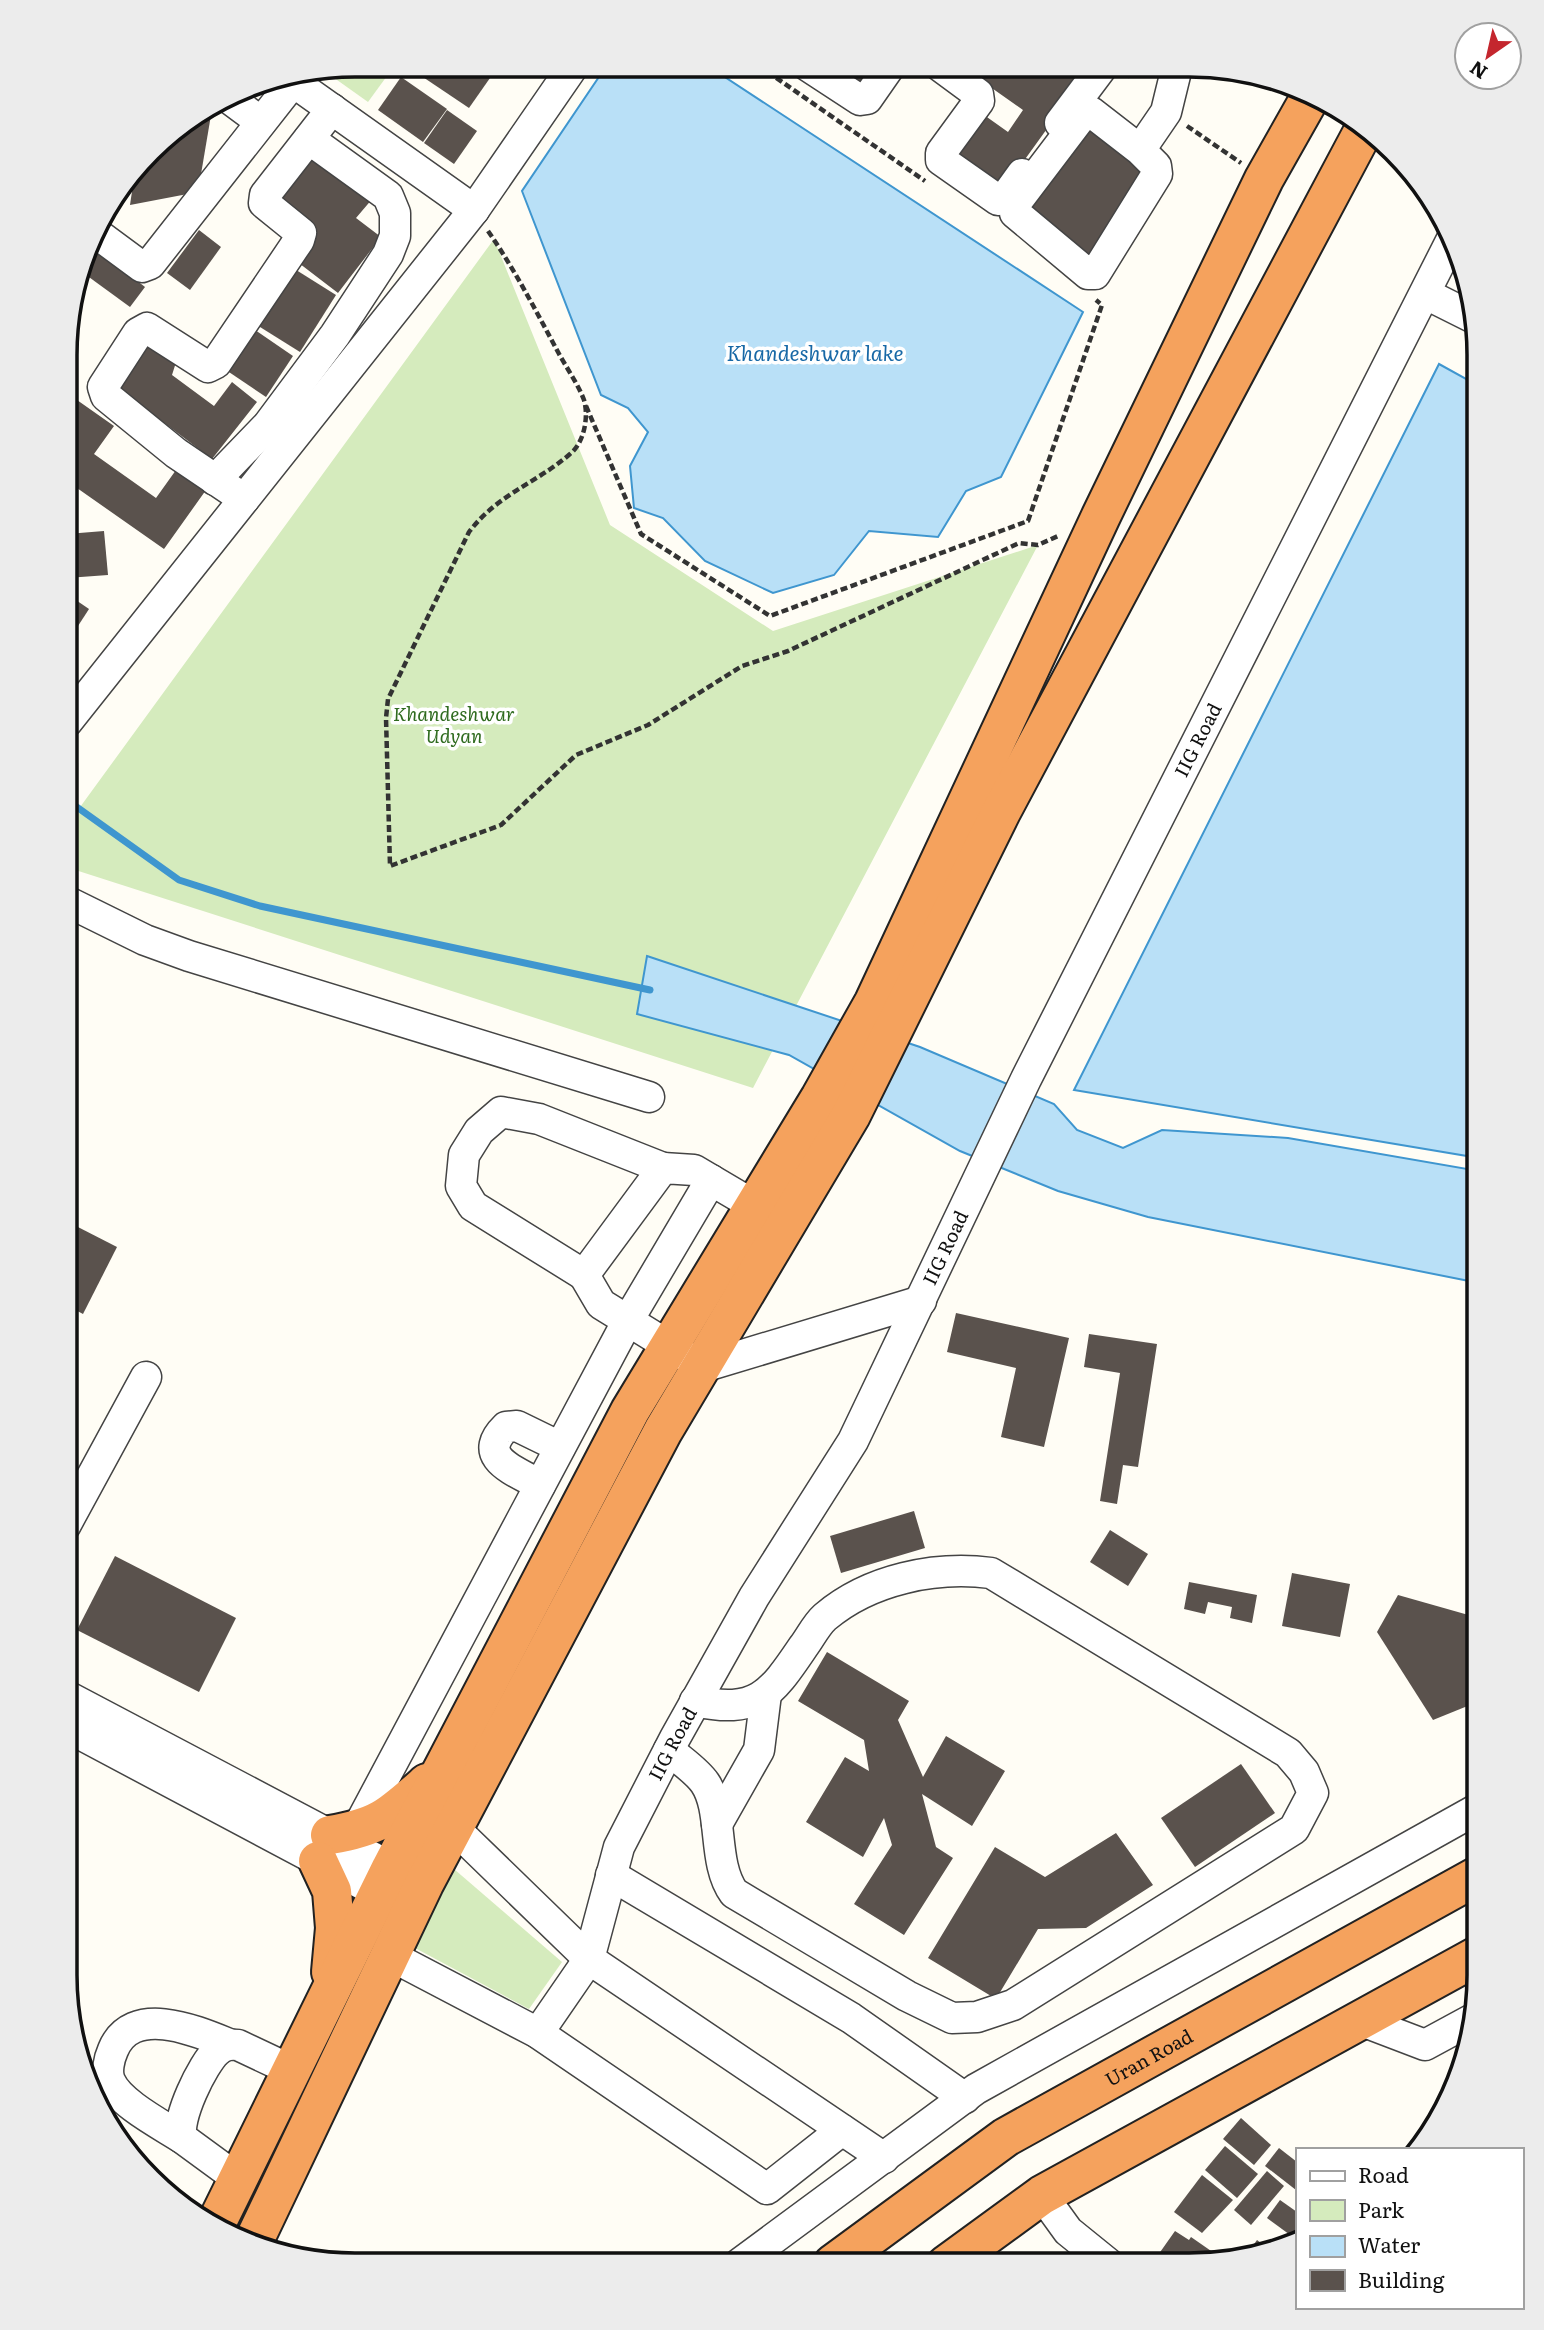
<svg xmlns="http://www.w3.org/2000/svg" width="1544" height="2330" font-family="Literata,serif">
<rect width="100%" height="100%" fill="#fffdf5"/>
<g fill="#d5ebbd">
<path d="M 355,65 L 395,65 L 368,102 L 323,70 Z"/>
<path d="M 494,239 L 610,525 L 773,631 L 1038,545 L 753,1088 L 66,867 L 67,825 Z"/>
<path d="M 454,1869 L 562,1962 L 529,2009 L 415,1948 Z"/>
</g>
<g fill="#b9e0f7" stroke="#3f96cf" stroke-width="2">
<path d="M 607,65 L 708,66 L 1083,312 L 1001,477 L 966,491 L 938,537 L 869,531 L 834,575 L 773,593 L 705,561 L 663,518 L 634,508 L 630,466 L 648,432 L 628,408 L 601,395 L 522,191 Z"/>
<path d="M 1439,364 L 1479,386 L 1479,1158 L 1074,1090 Z"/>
<path d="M 647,956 L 920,1047 L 1054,1104 L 1077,1130 L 1123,1148 L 1162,1130 L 1288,1138 L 1479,1171 L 1479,1283 L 1148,1217 L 1058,1191 L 960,1151 L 789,1055 L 637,1014 Z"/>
</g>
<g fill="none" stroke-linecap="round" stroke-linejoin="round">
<path stroke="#3f96cf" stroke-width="7" d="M 67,800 L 179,880 L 260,906 L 650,990"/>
</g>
<g fill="#5a524d">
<path d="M 405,65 L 470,65 L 490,78 L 469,108 Z"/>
<path d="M 821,66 L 884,66 L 863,96 Z"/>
<path d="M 962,67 L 1057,67 L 1080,83 L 1000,194 L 945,155 L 977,110 L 1008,132 L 1023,110 Z"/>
<path d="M 401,77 L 447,109 L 423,142 L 378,110 Z"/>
<path d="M 212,109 L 198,192 L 130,205 L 135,171 L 164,137 Z"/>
<path d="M 447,110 L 477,131 L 454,164 L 424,143 Z"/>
<path d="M 1085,120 L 1153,170 L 1089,258 L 1020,208 Z"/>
<path d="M 310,148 L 373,198 L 356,218 L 381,237 L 338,293 L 291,257 L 271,197 Z"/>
<path d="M 199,230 L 221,247 L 190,290 L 167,273 Z"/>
<path d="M 92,245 L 145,287 L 130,307 L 82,272 Z"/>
<path d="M 285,263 L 336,295 L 300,352 L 249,320 Z"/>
<path d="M 248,325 L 293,356 L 266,397 L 220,366 Z"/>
<path d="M 145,335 L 178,356 L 172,375 L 214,406 L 232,382 L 257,402 L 212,459 L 118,388 Z"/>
<path d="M 77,400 L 114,426 L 94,454 L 156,498 L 176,470 L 206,490 L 164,549 L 67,481 L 67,414 Z"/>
<path d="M 104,531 L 108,575 L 67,578 L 67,534 Z"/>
<path d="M 67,594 L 89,609 L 67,643 Z"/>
<path d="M 74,1225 L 117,1247 L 83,1314 L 66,1305 L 66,1241 Z"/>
<path d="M 956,1313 L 1069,1338 L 1044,1447 L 1001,1437 L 1016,1368 L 947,1352 Z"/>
<path d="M 1089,1334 L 1157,1344 L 1138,1467 L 1123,1465 L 1117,1504 L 1100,1501 L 1120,1373 L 1084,1367 Z"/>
<path d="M 914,1511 L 925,1548 L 841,1573 L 830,1536 Z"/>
<path d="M 1110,1530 L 1148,1554 L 1128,1586 L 1090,1562 Z"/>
<path d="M 115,1556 L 236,1618 L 199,1692 L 77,1630 Z"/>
<path d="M 1292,1573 L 1350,1584 L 1340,1637 L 1282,1626 Z"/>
<path d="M 1189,1582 L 1257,1595 L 1252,1623 L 1230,1618 L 1232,1607 L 1208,1602 L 1205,1614 L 1184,1609 Z"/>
<path d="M 1398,1595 L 1479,1618 L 1479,1663 L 1470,1705 L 1433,1720 L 1377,1632 Z"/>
<path d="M 827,1652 L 909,1701 L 898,1720 L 923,1777 L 946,1736 L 1005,1771 L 972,1826 L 922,1794 L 936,1847 L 953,1858 L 904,1935 L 854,1904 L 892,1845 L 884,1818 L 863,1857 L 806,1822 L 845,1757 L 869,1771 L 864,1740 L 798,1701 Z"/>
<path d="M 1241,1764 L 1275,1813 L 1195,1867 L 1161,1818 Z"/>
<path d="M 1116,1833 L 1153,1885 L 1086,1928 L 1038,1929 L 996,1999 L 928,1958 L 995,1847 L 1045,1877 Z"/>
<path d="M 1241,2118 L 1271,2145 L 1254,2165 L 1223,2139 Z"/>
<path d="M 1225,2146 L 1258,2174 L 1237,2198 L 1205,2170 Z"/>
<path d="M 1279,2148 L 1297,2162 L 1296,2190 L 1265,2166 Z"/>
<path d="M 1267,2171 L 1284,2186 L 1251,2225 L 1234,2210 Z"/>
<path d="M 1202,2175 L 1233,2200 L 1202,2233 L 1174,2212 Z"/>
<path d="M 1280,2200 L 1297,2212 L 1297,2240 L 1267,2218 Z"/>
<path d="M 1175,2231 L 1189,2240 L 1191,2237 L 1214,2253 L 1208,2261 L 1189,2265 L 1151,2265 Z"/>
<path d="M 1257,2240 L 1269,2249 L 1247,2254 Z"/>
</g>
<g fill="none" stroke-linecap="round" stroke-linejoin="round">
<g stroke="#444" stroke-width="33">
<g id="minor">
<path d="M 808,66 L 860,100 L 867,99 L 890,66"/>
<path d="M 940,66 L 978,94 L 979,101 L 941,153 L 941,160 L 998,200 L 1004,199 L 1022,174"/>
<path d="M 285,76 L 474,210"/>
<path d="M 230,99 L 261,122"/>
<path d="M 1060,123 L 1102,67"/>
<path d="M 1140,150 L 1156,166 L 1157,174 L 1095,274 L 1088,274 L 1015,213 L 1015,204 L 1084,113 L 1091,112 L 1140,150 L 1166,112 L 1177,67"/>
<path d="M 96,233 L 142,267 L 150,264 L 293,82"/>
<path d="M 1426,294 L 1472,317"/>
<path d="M 215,480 L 268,425 L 335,335 L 388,254 L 395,236 L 395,213 L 388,196 L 309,139"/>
<path d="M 244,499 L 176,453 L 106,396 L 103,387 L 138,333 L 147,328 L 208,367 L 216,363 L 299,240 L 301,233 L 264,203 L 265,195 L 332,109"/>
<path d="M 67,722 L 474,210 L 574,65"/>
<path d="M 66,901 L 145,940 L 189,956 L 649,1097"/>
<path d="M 755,1206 L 694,1170 L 663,1168 L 584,1275 L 601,1304 L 703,1367 L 921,1301"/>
<path d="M 584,1275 L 473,1206 L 461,1186 L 464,1155 L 479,1131 L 501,1112 L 539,1119 L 663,1168"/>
<path d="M 540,1485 C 516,1471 474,1458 506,1427 L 517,1426 L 560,1447"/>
<path d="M 65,1526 L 146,1377"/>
<path d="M 65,1695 L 408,1876"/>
<path d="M 65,1726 L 396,1902"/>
<path d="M 669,1750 C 680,1760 697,1771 705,1783 C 724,1811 712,1863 734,1893 L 907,1996 L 952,2018 L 977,2017 L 1013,2005 L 1294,1829 L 1313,1793 L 1304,1772 L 1288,1753 L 991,1573 C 935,1566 870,1579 825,1617 C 816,1625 810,1638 803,1647 C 770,1696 756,1714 695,1701"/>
<path d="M 717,1824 L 759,1750 L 766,1694"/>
<path d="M 455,1829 L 589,1959 L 884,2158"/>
<path d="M 356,1831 L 627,1322 L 711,1180"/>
<path d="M 611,1875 L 851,2018 L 965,2098"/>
<path d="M 391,1956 L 538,2033 L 767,2189 L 842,2130"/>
<path d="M 1362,2021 L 1425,2045 L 1473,2019"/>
<path id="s1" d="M 538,2033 L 589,1959 L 619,1847 L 675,1738 L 754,1597 L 853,1441 L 1026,1079 L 1453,237"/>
<path d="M 182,2138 C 162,2125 119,2103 110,2081 C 106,2072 109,2059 113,2050 C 132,2003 197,2031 229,2044"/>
<path d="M 238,2179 L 182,2138 C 175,2121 203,2063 217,2051 C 224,2045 230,2044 238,2045 L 291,2070"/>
<path d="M 1042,2195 L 1068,2231 L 1110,2265"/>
<path d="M 739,2264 L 976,2089 L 1479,1808"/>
</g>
</g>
<g stroke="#222" stroke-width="42">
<g id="highway">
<path d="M 330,1835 C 379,1827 390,1816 427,1783"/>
<path d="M 318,1861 L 332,1891 L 335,1928 L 331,1972"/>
<path d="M 215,2226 L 391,1868 L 630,1411 L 820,1098 L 874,1002 L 1101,516 L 1264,179 L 1312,94"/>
<path d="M 252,2245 L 424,1884 L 663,1431 L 851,1115 L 1001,812 L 1366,126"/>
<path id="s2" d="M 833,2264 L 1006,2137 L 1479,1875"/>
<path d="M 946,2265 L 1042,2195 L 1479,1955"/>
</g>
</g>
<g stroke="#333" stroke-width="4.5" stroke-dasharray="7 3.5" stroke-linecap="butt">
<path d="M 759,66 L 925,181"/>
<path d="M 1127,77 L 1134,67"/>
<path d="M 1187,126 L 1241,163"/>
<path d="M 488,231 C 515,270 536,311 558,352 C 566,367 578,384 584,400 C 589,417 584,443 570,454 C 535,484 498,494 469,532 L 388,699 L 386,718 L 390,866 L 501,825 L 576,755 L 648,725 L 742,666 L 788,651 L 1019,543 L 1038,545 L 1058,536"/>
<path d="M 586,406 L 641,534 L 770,616 L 1028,521 L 1102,305 L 1096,300"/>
</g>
<use href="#minor" stroke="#fff" stroke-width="30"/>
<use href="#highway" stroke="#f5a25d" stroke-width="38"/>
</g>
<g text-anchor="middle" stroke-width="7" stroke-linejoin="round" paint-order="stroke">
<g font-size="19" font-style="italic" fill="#2f6b1f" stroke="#fff">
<text x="454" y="721">Khandeshwar<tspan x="454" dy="22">Udyan</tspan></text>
</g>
<g font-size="19" fill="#111" stroke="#fff">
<text dy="7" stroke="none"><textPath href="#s1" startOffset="1456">IIG Road</textPath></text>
<text dy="7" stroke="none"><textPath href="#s1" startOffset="889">IIG Road</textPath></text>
<text dy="7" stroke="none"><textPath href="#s1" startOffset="322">IIG Road</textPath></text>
<text dy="7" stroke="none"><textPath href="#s2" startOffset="378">Uran Road</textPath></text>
</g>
<g font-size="21" font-style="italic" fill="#1768a6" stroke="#fff">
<text x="815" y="361">Khandeshwar lake</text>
</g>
</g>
<path d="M0 0H1544V2330H0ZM355 77H1189A278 278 0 0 1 1467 355V1975A278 278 0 0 1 1189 2253H355A278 278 0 0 1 77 1975V355A278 278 0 0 1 355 77Z" fill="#ececec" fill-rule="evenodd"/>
<path fill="none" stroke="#111" stroke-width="3.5" d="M355 77H1189A278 278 0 0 1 1467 355V1975A278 278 0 0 1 1189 2253H355A278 278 0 0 1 77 1975V355A278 278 0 0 1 355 77Z"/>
<rect x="1296" y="2148" width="228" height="161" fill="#ffffff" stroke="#a0a0a0" stroke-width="2"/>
<rect x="1310" y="2171" width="35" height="10" fill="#ffffff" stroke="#a0a0a0" stroke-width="2"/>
<text x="1358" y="2183" font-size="21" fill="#111111">Road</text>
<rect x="1310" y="2200" width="35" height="21" fill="#d5ebbd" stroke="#a0a0a0" stroke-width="2"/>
<text x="1358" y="2218" font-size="21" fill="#111111">Park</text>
<rect x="1310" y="2236" width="35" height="21" fill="#b9e0f7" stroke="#a0a0a0" stroke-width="2"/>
<text x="1358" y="2253" font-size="21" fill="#111111">Water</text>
<rect x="1310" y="2270" width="35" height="21" fill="#5a524d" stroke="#a0a0a0" stroke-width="2"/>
<text x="1358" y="2288" font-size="21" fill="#111111">Building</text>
<g transform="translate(1488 56) rotate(214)"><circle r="33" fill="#ffffff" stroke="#a0a0a0" stroke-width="2"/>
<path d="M0-5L12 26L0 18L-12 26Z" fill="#c4262e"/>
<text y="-10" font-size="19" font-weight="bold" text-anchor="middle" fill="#111111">N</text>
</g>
</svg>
